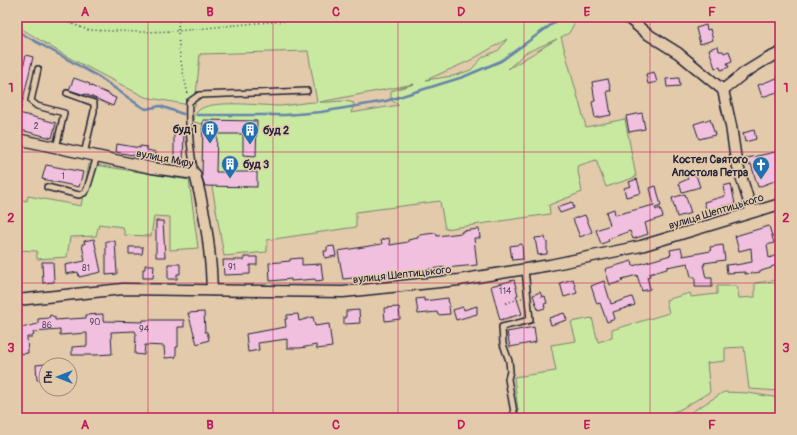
<svg xmlns="http://www.w3.org/2000/svg" width="797" height="435" font-family="Pangolin,sans-serif">
<rect width="100%" height="100%" fill="#e2caaa"/>
<filter id="ink" filterUnits="userSpaceOnUse"><feTurbulence type="fractalNoise" baseFrequency=".025" numOctaves="2"/><feDisplacementMap in="SourceGraphic" scale="8" xChannelSelector="R" yChannelSelector="G"/><feConvolveMatrix kernelMatrix="1 2 1 2 8 2 1 2 1" color-interpolation-filters="sRGB"/></filter>
<g filter="url(#ink)">
<g fill="#c9e9a1" stroke="#76866e" fill-rule="evenodd">
<path d="M 17,17 L 579,17 L 576,20 L 569,33 L 561,37 L 586,127 L 625,119 L 636,177 L 606,187 L 596,160 L 577,166 L 582,192 L 549,205 L 550,214 L 445,229 L 440,201 L 356,212 L 356,227 L 267,240 L 267,252 L 224,256 L 202,128 L 215,127 L 194,122 L 193,117 C 195,115 197,112 199,110 C 212,99 263,106 281,106 C 293,105 305,102 317,102 L 308,51 L 200,54 L 195,106 L 145,97 L 66,56 L 17,26 ZM 507,39 L 499,50 L 483,57 L 471,70 L 453,76 L 426,80 L 471,60 ZM 557,39 L 508,69 L 525,53 ZM 414,84 L 391,91 L 391,100 L 399,105 L 351,113 L 354,103 C 343,99 332,103 320,102 Z"/>
<path d="M 89,164 L 189,180 L 198,248 L 170,250 L 170,217 L 154,216 L 151,236 L 125,235 L 123,227 L 99,224 L 96,236 L 70,237 L 67,257 L 37,259 L 37,251 L 17,250 L 17,199 L 27,201 L 28,196 L 81,206 Z"/>
<path d="M 780,280 L 780,391 L 749,389 L 744,347 L 725,348 L 725,361 L 707,363 L 710,392 L 679,410 L 654,418 L 519,418 L 514,377 L 556,371 L 551,345 L 576,341 L 571,322 L 592,318 L 598,342 L 612,338 L 612,330 L 669,313 L 666,300 L 690,293 L 691,297 L 717,294 L 717,286 L 737,286 L 739,298 L 755,297 L 755,283 Z"/>
<path d="M 724,392 L 748,393 L 780,398 L 780,418 L 684,418 L 685,416 Z"/>
</g>
<g fill="none" stroke-linecap="round" stroke-linejoin="round">
<g stroke="#6685a8" stroke-width="2.5">
<path d="M 17,31 L 99,77 L 140,106 L 146,109 L 160,106 L 183,114"/>
<path d="M 197,115 L 285,115 L 321,112 L 386,101 L 463,77 L 501,61 L 562,17"/>
</g>
</g>
<g fill="#f2c0df" stroke="#22223b">
<path d="M 706,25 L 707,30 L 710,29 L 713,40 L 700,44 L 696,28 Z"/>
<path d="M 718,46 L 719,51 L 723,51 L 724,53 L 729,51 L 732,61 L 727,63 L 729,67 L 721,70 L 720,67 L 715,68 L 709,49 Z"/>
<path d="M 26,55 L 33,57 L 20,112 L 17,112 L 17,93 Z"/>
<path d="M 654,72 L 657,82 L 648,84 L 646,74 Z"/>
<path d="M 74,78 L 90,84 L 89,85 L 111,95 L 111,96 L 116,98 L 113,106 L 85,94 L 85,95 L 69,90 Z"/>
<path d="M 679,78 L 680,86 L 667,87 L 666,79 Z"/>
<path d="M 777,78 L 780,91 L 762,97 L 758,85 Z"/>
<path d="M 608,79 L 611,91 L 607,91 L 611,115 L 595,118 L 592,102 L 595,101 L 592,82 Z"/>
<path d="M 19,113 L 56,123 L 52,138 L 17,129 L 17,121 Z"/>
<path d="M 642,113 L 645,129 L 629,132 L 626,116 Z"/>
<path d="M 710,119 L 715,135 L 699,139 L 694,124 Z"/>
<path d="M 203,120 L 257,121 L 256,156 L 243,155 L 243,134 L 217,134 L 216,172 L 257,172 L 257,187 L 205,186 L 202,177 Z"/>
<path d="M 177,130 L 184,130 L 183,162 L 174,162 L 174,132 L 177,132 Z"/>
<path d="M 754,130 L 756,139 L 745,142 L 743,133 Z"/>
<path d="M 117,144 L 140,148 L 140,146 L 147,147 L 147,150 L 156,152 L 155,159 L 116,152 Z"/>
<path d="M 780,151 L 780,179 L 758,187 L 751,164 L 745,166 L 743,159 Z"/>
<path d="M 46,165 L 83,172 L 79,187 L 42,179 Z"/>
<path d="M 693,172 L 695,176 L 696,175 L 700,187 L 682,192 L 679,183 L 688,179 L 686,174 Z"/>
<path d="M 637,179 L 641,193 L 626,197 L 624,188 L 631,186 L 629,182 Z"/>
<path d="M 731,184 L 735,204 L 719,207 L 719,209 L 707,212 L 704,202 L 725,196 L 723,186 Z"/>
<path d="M 656,186 L 661,206 L 655,208 L 656,210 L 660,208 L 663,217 L 645,223 L 648,234 L 633,239 L 630,231 L 608,239 L 609,241 L 601,244 L 596,230 L 610,225 L 606,212 L 614,209 L 615,215 L 654,205 L 650,188 Z"/>
<path d="M 685,194 L 691,213 L 677,217 L 672,198 Z"/>
<path d="M 572,202 L 574,208 L 560,213 L 557,207 Z"/>
<path d="M 585,215 L 592,232 L 580,237 L 573,219 Z"/>
<path d="M 156,221 L 163,221 L 165,257 L 156,257 Z"/>
<path d="M 769,226 L 774,243 L 767,245 L 769,258 L 780,254 L 780,264 L 771,267 L 771,268 L 761,271 L 761,272 L 745,274 L 745,272 L 727,273 L 726,265 L 736,264 L 736,265 L 752,262 L 751,248 L 739,251 L 735,236 Z"/>
<path d="M 479,229 L 480,238 L 474,238 L 477,265 L 445,268 L 445,267 L 402,273 L 343,279 L 338,251 L 382,244 L 381,240 L 389,238 L 390,245 L 408,242 L 408,240 L 418,238 L 418,236 L 420,235 L 427,234 L 436,233 L 437,236 L 462,233 L 462,231 Z"/>
<path d="M 545,237 L 546,242 L 547,242 L 547,254 L 538,255 L 535,238 Z"/>
<path d="M 94,239 L 101,272 L 79,277 L 78,272 L 66,274 L 65,265 L 85,261 L 82,244 L 85,244 L 84,241 Z"/>
<path d="M 106,241 L 115,241 L 117,274 L 106,275 Z"/>
<path d="M 522,244 L 523,259 L 512,260 L 510,246 Z"/>
<path d="M 723,245 L 725,260 L 704,263 L 705,265 L 703,265 L 706,278 L 712,278 L 712,287 L 695,287 L 695,277 L 691,277 L 688,263 L 667,267 L 667,269 L 649,274 L 650,276 L 647,277 L 650,289 L 642,291 L 637,275 L 622,279 L 623,281 L 610,285 L 605,269 L 632,261 L 633,266 L 671,255 L 670,250 L 681,248 L 683,256 L 711,251 L 710,247 Z"/>
<path d="M 334,246 L 336,256 L 325,258 L 324,251 L 327,251 L 327,247 Z"/>
<path d="M 129,247 L 143,247 L 142,254 L 129,254 Z"/>
<path d="M 244,257 L 257,257 L 257,265 L 250,265 L 250,274 L 224,275 L 223,260 L 244,260 Z"/>
<path d="M 302,258 L 302,265 L 321,264 L 323,280 L 316,281 L 315,279 L 291,281 L 291,279 L 270,281 L 269,263 L 290,261 L 290,259 Z"/>
<path d="M 42,262 L 53,262 L 54,282 L 43,283 Z"/>
<path d="M 168,264 L 180,264 L 180,274 L 177,274 L 177,279 L 168,279 Z"/>
<path d="M 145,265 L 154,265 L 153,278 L 143,278 L 143,269 L 145,269 Z"/>
<path d="M 573,279 L 577,293 L 564,297 L 560,283 Z"/>
<path d="M 514,280 L 518,295 L 516,296 L 522,314 L 500,320 L 491,286 Z"/>
<path d="M 604,281 L 611,304 L 632,297 L 635,305 L 613,312 L 615,319 L 607,322 L 600,303 L 597,304 L 591,286 Z"/>
<path d="M 540,292 L 542,297 L 545,296 L 547,303 L 544,304 L 545,308 L 538,310 L 533,295 Z"/>
<path d="M 424,298 L 424,301 L 448,298 L 450,314 L 438,315 L 437,312 L 418,314 L 416,299 Z"/>
<path d="M 477,306 L 477,314 L 456,320 L 453,310 L 463,307 L 464,310 Z"/>
<path d="M 399,307 L 400,319 L 385,321 L 384,308 Z"/>
<path d="M 359,310 L 360,323 L 344,324 L 344,317 L 346,317 L 346,311 Z"/>
<path d="M 204,312 L 205,332 L 207,332 L 209,340 L 197,344 L 188,313 Z"/>
<path d="M 564,313 L 567,320 L 551,325 L 549,318 Z"/>
<path d="M 103,314 L 103,321 L 143,322 L 143,320 L 184,320 L 184,327 L 178,327 L 178,347 L 176,347 L 176,357 L 165,358 L 164,346 L 145,345 L 144,355 L 135,354 L 136,333 L 135,331 L 111,332 L 112,354 L 95,355 L 72,355 L 72,347 L 87,346 L 87,333 L 60,335 L 60,330 L 33,332 L 34,335 L 32,336 L 32,337 L 27,337 L 28,353 L 20,354 L 18,338 L 17,338 L 17,329 L 38,324 L 38,319 L 49,318 L 50,315 L 55,317 L 55,320 L 86,318 L 86,315 Z"/>
<path d="M 298,314 L 299,321 L 313,317 L 315,326 L 329,324 L 332,347 L 317,349 L 316,345 L 300,348 L 287,348 L 287,339 L 258,343 L 259,350 L 248,352 L 246,334 L 286,327 L 285,319 L 287,319 L 287,315 Z"/>
<path d="M 534,327 L 536,342 L 510,347 L 507,332 Z"/>
<path d="M 46,364 L 46,380 L 37,380 L 36,365 Z"/>
</g>
<g fill="none" stroke-linecap="round" stroke-linejoin="round">
<g stroke="#22223b" stroke-width="8">
<g id="service">
<path d="M 38,69 L 31,101 L 37,106 L 64,113 L 56,148"/>
<path d="M 67,93 L 94,103 L 94,111 L 84,154"/>
<path d="M 195,174 C 190,150 188,126 189,102 L 199,95 L 307,91"/>
<path d="M 47,187 L 79,195 L 84,193 L 87,189 L 97,156"/>
<path d="M 515,418 L 508,379 L 510,371 L 509,361 L 503,344 L 502,327 L 530,320 L 525,269"/>
</g>
</g>
<g stroke="#22223b" stroke-width="13">
<g id="minor">
<path d="M 627,17 L 646,33 L 678,53 L 723,90 L 731,126 L 736,160 L 752,212"/>
<path d="M 723,90 L 744,73 L 765,60 L 780,53"/>
<path d="M 17,139 L 152,168 L 195,174 C 205,212 211,251 212,290"/>
<path d="M 17,300 L 123,289 L 343,292 L 459,280 L 550,265 L 641,246 L 780,204"/>
</g>
</g>
<g stroke="#22223b" stroke-width="1.5" stroke-dasharray="1 3" stroke-linecap="butt">
<path d="M 54,17 L 88,30 L 140,32 L 178,31 L 255,23 L 348,17"/>
<path d="M 179,17 C 176,42 182,70 188,94"/>
<path d="M 436,17 L 440,21 L 458,17"/>
<path d="M 506,303 L 522,298"/>
</g>
<use href="#service" stroke="#e2caaa" stroke-width="5"/>
<use href="#minor" stroke="#e2caaa" stroke-width="10"/>
</g>
</g>
<path fill="none" stroke="#c2185b" stroke-width="1" stroke-opacity="0.55" d="M 148,17 L 148,418M 273,17 L 273,418M 398,17 L 398,418M 524,17 L 524,418M 650,17 L 650,418M 17,152 L 780,152M 17,283 L 780,283"/>
<defs>
<g id="building-pin" transform="scale(0.9)"><path d="M0 17L-7.5 6A9.5 9.5 0 1 1 7.5 6Z" fill="#1f6fb2" stroke="#e2caaa"/><path d="M-4-6H4V6H1V3H-1V6H-4ZM-2.5-4.3h1.7v1.8h-1.7ZM.8-4.3h1.7v1.8H.8ZM-2.5-1h1.7V.8h-1.7ZM.8-1h1.7V.8H.8Z" fill="#fff"/></g>
<g id="church-pin" transform="scale(0.9)"><path d="M0 17L-7.5 6A9.5 9.5 0 1 1 7.5 6Z" fill="#1f6fb2" stroke="#e2caaa"/><path d="M-1.2-6h2.4v3.5h3.3v2.4h-3.3V6h-2.4V-.1h-3.3v-2.4h3.3Z" fill="#fff"/></g>
</defs>
<g fill-rule="evenodd">
<use href="#building-pin" x="210" y="129"/>
<use href="#building-pin" x="250" y="130"/>
<use href="#building-pin" x="230" y="164"/>
<use href="#church-pin" x="761" y="165"/>
</g>
<g text-anchor="middle" stroke-width="3" stroke-linejoin="round" paint-order="stroke">
<g font-size="9" fill="#564a64">
<text x="36" y="129">2</text>
<text x="63" y="179">1</text>
<text x="232" y="270">91</text>
<text x="86" y="271">81</text>
<text x="505" y="294">114</text>
<text x="95" y="325">90</text>
<text x="47" y="328">86</text>
<text x="144" y="332">94</text>
</g>
<g font-size="11" font-weight="bold" fill="#22223b" stroke="#e2caaa" text-anchor="end">
<text x="197" y="133">буд 1</text>
<text x="263" y="134" text-anchor="start">буд 2</text>
<text x="748" y="163">Костел Святого<tspan x="748" dy="13">Апостола Петра</tspan></text>
<text x="243" y="168" text-anchor="start">буд 3</text>
</g>
<g font-size="11" fill="#22223b" stroke="#e2caaa">
<text transform="translate(165 158) rotate(11)" y="4">вулиця Миру</text>
<text transform="translate(716 211) rotate(-17)" y="4">вулиця Шептицького</text>
<text transform="translate(402 274) rotate(-6)" y="4">вулиця Шептицького</text>
</g>
</g>
<rect width="797" height="435" fill="none" stroke="#e2caaa" stroke-width="44"/>
<g transform="translate(58 377) rotate(270)"><circle r="19" fill="#e2caaa" stroke="#95877e"/>
<path d="M0-3L7 15L0 10L-7 15Z" fill="#1f6fb2"/>
<text y="-6" font-size="11" font-weight="bold" text-anchor="middle" fill="#22223b">Пн</text>
</g>
<rect x="22" y="22" width="753" height="391" fill="none" stroke="#c2185b" stroke-width="1.5"/>
<g font-size="13" text-anchor="middle" font-weight="bold" fill="#c2185b">
<text x="85" y="16">A</text>
<text x="210" y="16">B</text>
<text x="336" y="16">C</text>
<text x="461" y="16">D</text>
<text x="587" y="16">E</text>
<text x="712" y="16">F</text>
<text x="11" y="92">1</text>
<text x="786" y="92">1</text>
<text x="11" y="222">2</text>
<text x="786" y="222">2</text>
<text x="11" y="352">3</text>
<text x="786" y="352">3</text>
<text x="85" y="429">A</text>
<text x="210" y="429">B</text>
<text x="336" y="429">C</text>
<text x="461" y="429">D</text>
<text x="587" y="429">E</text>
<text x="712" y="429">F</text>
</g>
</svg>
